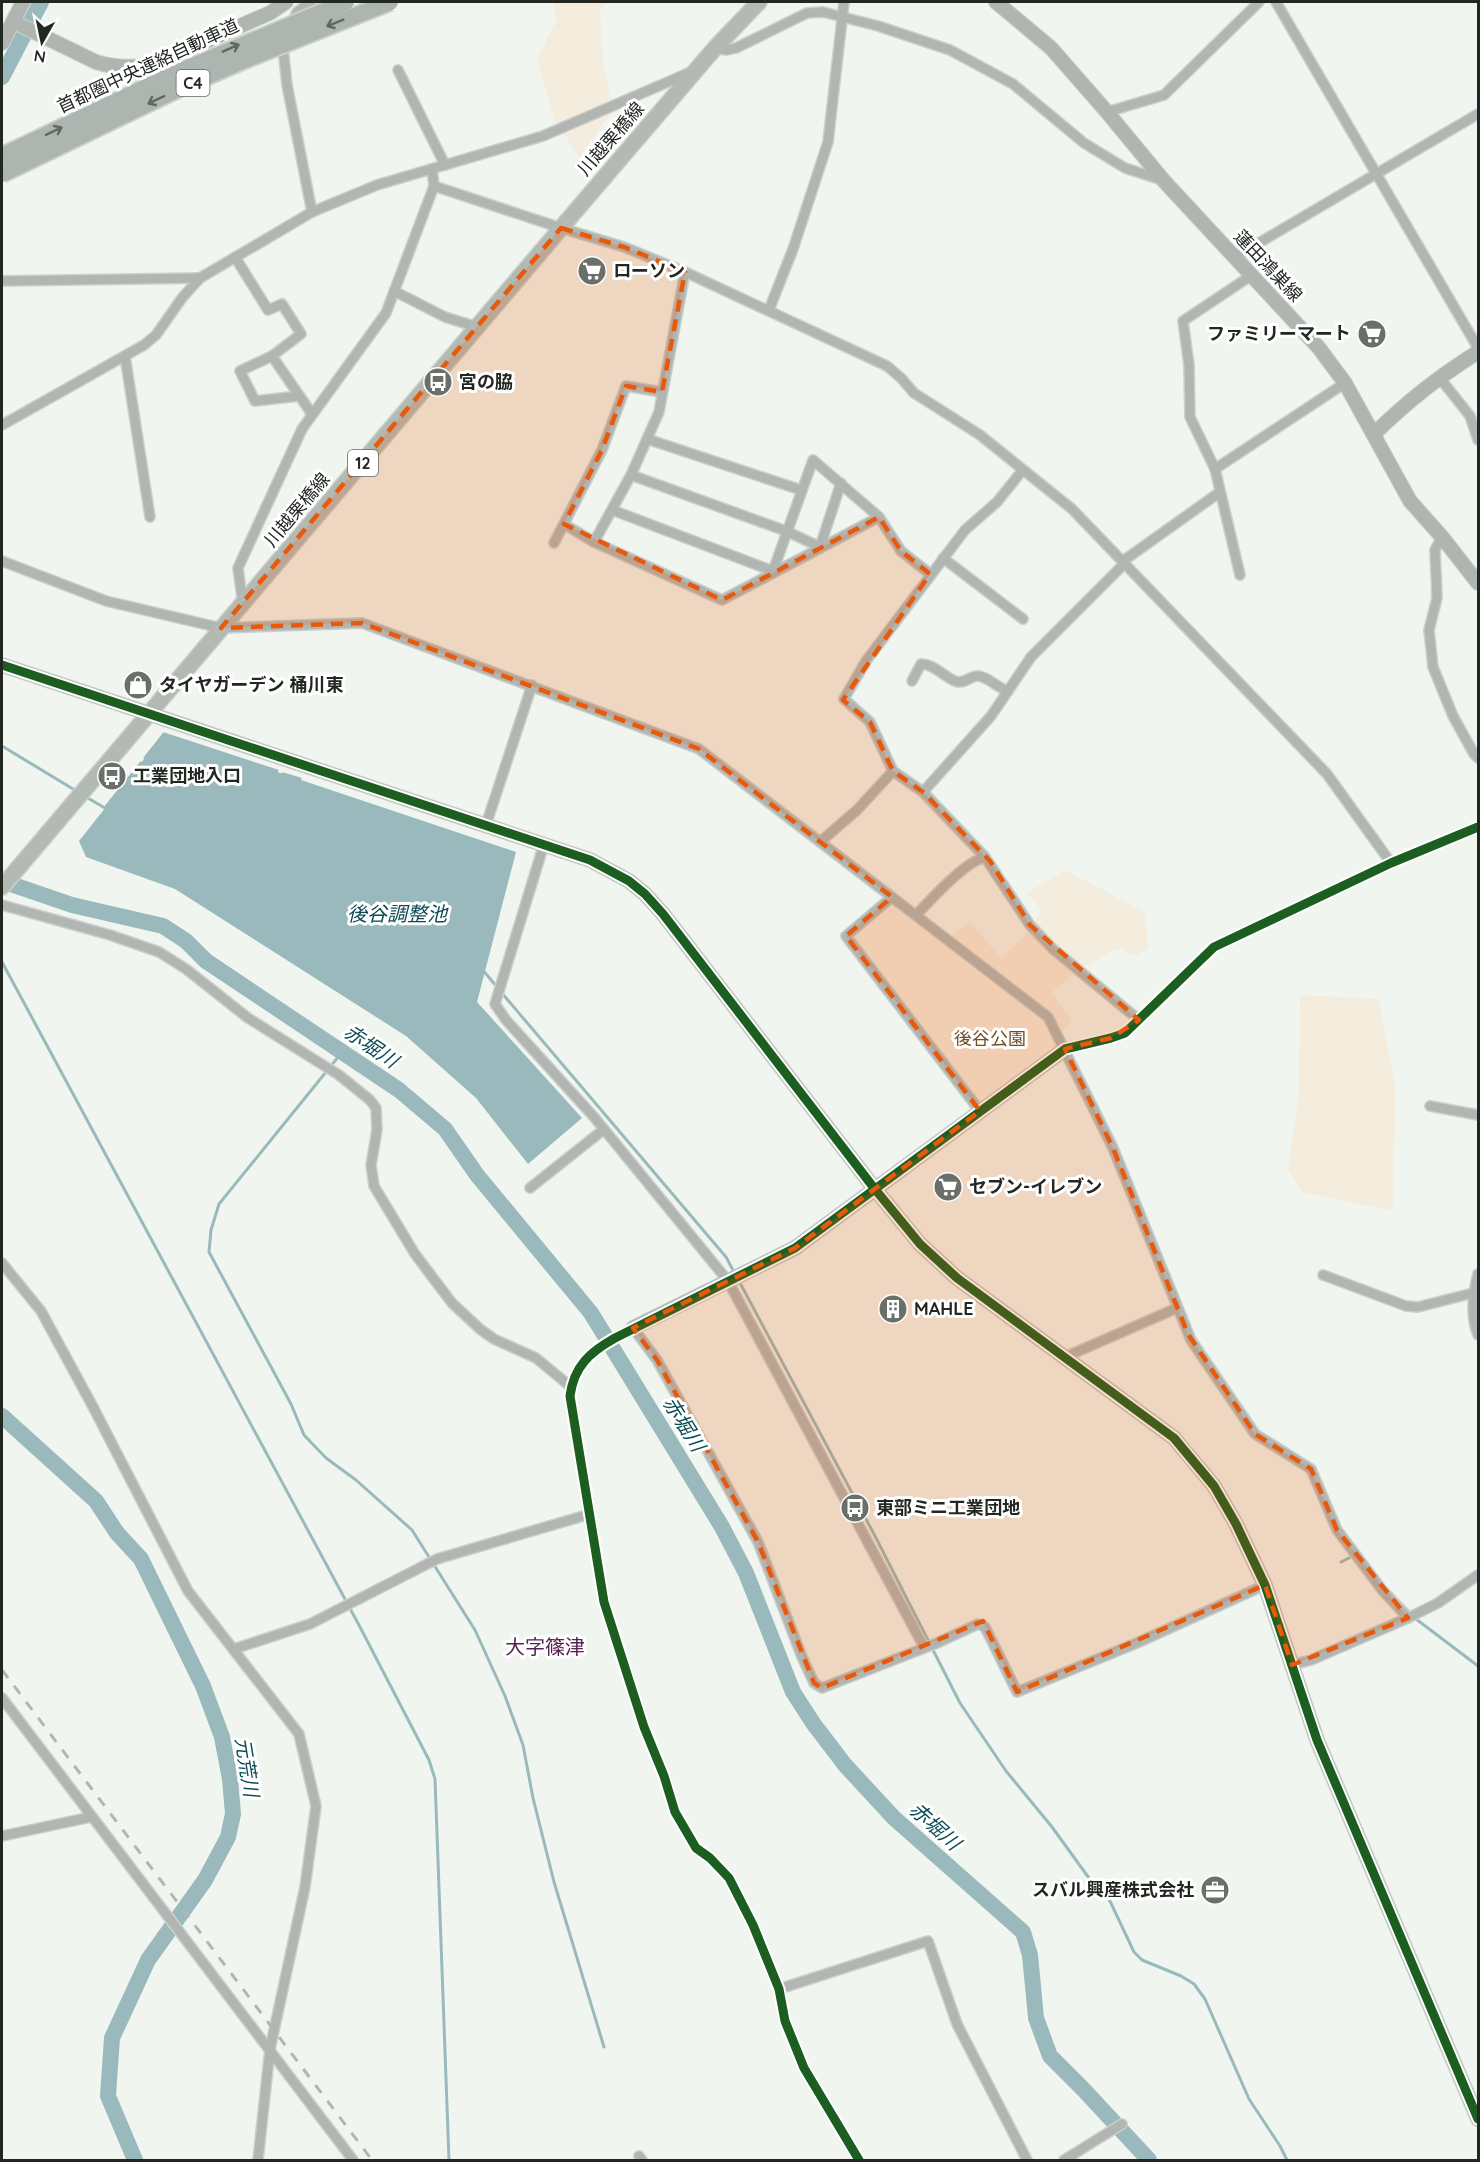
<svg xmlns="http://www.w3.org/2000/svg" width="1480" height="2162" font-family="Quicksand,'Noto Sans JP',sans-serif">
<rect width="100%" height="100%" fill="#f0f6ef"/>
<g fill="#f4ecdc">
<path d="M 553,2 L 609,2 L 600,9 L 603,65 L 614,109 L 579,157 L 555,120 L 537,60 L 556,21 Z"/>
<path d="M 1065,870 L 1145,912 L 1148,949 L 1134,956 L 1118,948 L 1077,971 L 1051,993 L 1072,1020 L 1058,1037 L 1065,1049 L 980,1111 L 846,936 L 892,897 L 946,939 L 970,922 L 1001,958 L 1030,930 L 1042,910 L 1027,893 Z"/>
<path d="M 1300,995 L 1379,999 L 1395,1088 L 1393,1211 L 1302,1192 L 1288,1170 L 1299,1092 Z"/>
</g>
<path fill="#9ab9bc" d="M 164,734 L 516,852 L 477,1002 L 582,1118 L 528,1164 L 476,1098 L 406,1036 L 175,889 L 86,857 L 79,841 Z"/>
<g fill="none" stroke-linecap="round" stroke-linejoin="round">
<g stroke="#9ab9bc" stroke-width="3">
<path d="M 2,746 L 78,792"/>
<path d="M 145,758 L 164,734 L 277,771"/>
<path d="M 283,774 L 300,779"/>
<path d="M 86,797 L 105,808 L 141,763"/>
<path d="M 2,962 L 360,1627 L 429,1760 L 435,1779 L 449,2160"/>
<path d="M 482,969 L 497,987"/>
<path d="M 501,992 L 726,1257 L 734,1272"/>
<path d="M 343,1051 L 219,1204 L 211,1230 L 209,1252 L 291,1404 L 304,1435 L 326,1458 L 356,1480 L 412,1530 L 475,1630 L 505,1696 L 523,1745 L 533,1798 L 554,1882 L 604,2047"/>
<path d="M 739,1281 L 875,1536 L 960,1703 L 1006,1771 L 1052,1827 L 1094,1885 L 1109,1899 L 1134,1952 L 1142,1960 L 1181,1976 L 1194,1984 L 1205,1999 L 1249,2099 L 1280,2146 L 1287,2160"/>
<path d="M 1341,1562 L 1355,1555"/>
<path d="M 1384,1586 L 1416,1619 L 1478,1666"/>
</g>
<g stroke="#9ab9bc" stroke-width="16">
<path d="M 2,77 L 41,2"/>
<path d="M 2,881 L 72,905 L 163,926 L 186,941 L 206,961 L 399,1090 L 445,1129 L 477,1175 L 591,1313 L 722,1527 L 746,1573 L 793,1692 L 813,1723 L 845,1765 L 894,1818 L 1023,1932 L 1030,1955 L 1036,2018 L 1050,2056 L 1083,2089 L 1149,2160"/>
<path d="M 2,1416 L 96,1501 L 117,1533 L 141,1559 L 203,1686 L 222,1737 L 230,1779 L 233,1814 L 228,1837 L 205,1880 L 148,1960 L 112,2038 L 108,2096 L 135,2160"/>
</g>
<g stroke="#ccd0cb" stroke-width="12">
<g id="street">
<path d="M 1276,2 L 1478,348"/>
<path d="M 292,25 L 297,12 L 311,2"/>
<path d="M 285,43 L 283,48 L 287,85 L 312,212"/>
<path d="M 715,48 L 727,50 L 736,48 L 807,13 L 823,12 L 878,26 L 950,50 L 1013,84 L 1084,143 L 1125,168 L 1162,180"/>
<path d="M 398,70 L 445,165"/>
<path d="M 1107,112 L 1164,95 L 1259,2"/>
<path d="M 434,186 L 561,228 L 624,247 L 685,272 L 887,366 L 901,378 L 914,393 L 980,435 L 1072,509 L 1327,774 L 1391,863"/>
<path d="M 235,257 L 268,310 L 282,304 L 301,334 L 272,356 L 240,371 L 255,401 L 299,396"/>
<path d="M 1235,257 L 1478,114"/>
<path d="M 2,281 L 200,278"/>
<path d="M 394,291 L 445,317 L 477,327"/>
<path d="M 769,310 L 793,249 L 828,142 L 844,2"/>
<path d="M 125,356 L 150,517"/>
<path d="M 272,356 L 312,414"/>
<path d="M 1439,377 L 1470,416 L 1478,440"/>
<path d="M 2,425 L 144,345 L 156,335 L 182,298 L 200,278 L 312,212 L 377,185 L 543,136 L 691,72"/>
<path d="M 647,439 L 801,490"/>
<path d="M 1215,469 L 1345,383"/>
<path d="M 631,475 L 786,531 L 820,547 L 841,483"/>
<path d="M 612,510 L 773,571"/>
<path d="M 879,517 L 901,551 L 930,574"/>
<path d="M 564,524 L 594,542 L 722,600 L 879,517 L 813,460 L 773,571"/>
<path d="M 1442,537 L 1435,550 L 1437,598 L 1429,630 L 1433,667 L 1453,716 L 1474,754 L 1478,758"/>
<path d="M 594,542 L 631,475 L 659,412 L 685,272"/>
<path d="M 554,543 L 602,450 L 626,386 L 662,392"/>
<path d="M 943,558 L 1023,619"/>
<path d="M 2,561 L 106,601 L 221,628 L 362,623 L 699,749 L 1048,1017 L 1113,1148 L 1191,1340 L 1255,1434 L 1311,1469 L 1337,1530 L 1383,1591 L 1408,1618"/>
<path d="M 1123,561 L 1220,492"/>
<path d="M 1240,575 L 1215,469 L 1190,417 L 1189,365 L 1183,321 L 1252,275"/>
<path d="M 243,605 L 238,568 L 302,429 L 386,313 L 434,186 L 432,169"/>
<path d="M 912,681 L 921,664 C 934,664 943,676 955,681 C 964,685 969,676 978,676 C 987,676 998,688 1008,691"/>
<path d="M 893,771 L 870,722 L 844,699 L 866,661 L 965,530 L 997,502 L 1022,471"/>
<path d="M 923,792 L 991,716 L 1031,657 L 1125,563"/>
<path d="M 486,825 L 532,685"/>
<path d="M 820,842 L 857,810 L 893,771 L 923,792 L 985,857"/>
<path d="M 544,844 L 495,1004 L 506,1020 L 594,1117 L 728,1281 L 924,1647"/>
<path d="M 892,897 L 846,936 L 980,1111"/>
<path d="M 2,905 L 110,935 L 159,952 L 186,969 L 248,1018 L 339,1075 L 370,1100 L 376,1108 L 377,1130 L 371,1165 L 374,1186 L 415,1254 L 452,1303 L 481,1330 L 494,1339 L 536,1358 L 571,1387"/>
<path d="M 916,915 C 932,899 963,863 985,857 L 1030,925 L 1053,949 L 1139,1020"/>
<path d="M 1065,1049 L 1111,1038 L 1125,1033 L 1214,947 L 1391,863 L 1478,827"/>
<path d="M 1430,1106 L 1478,1115"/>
<path d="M 530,1188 L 603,1130"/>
<path d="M 2,1263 L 41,1311 L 92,1405 L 188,1591 L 299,1734 L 316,1806 L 305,1887 L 270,2049 L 258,2160"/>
<path d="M 1478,1274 C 1473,1293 1470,1316 1478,1335"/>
<path d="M 1323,1275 L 1406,1306 L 1418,1307 L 1473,1293"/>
<path d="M 1065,1357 L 1177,1308"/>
<path d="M 234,1649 L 310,1624 L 437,1559 L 590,1514"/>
<path d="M 1292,1665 L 1311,1660 L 1408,1618 L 1438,1603 L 1478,1575"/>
<path d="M 2,1698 L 353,2160"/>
<path d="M 2,1836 L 91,1817"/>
<path d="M 779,1989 L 928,1941 L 957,2024 L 1027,2160"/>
<path d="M 639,2156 L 642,2160"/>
<path d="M 859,2160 L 804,2068 L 785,2021 L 779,1989 L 753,1925 L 729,1878 L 710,1858 L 696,1848 L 675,1812 L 664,1776 L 644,1727 L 604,1602 L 570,1396 C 575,1357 602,1345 633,1328 L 657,1360 L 758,1542 L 802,1657 L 814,1683 L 822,1688 L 937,1643 L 978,1624 L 985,1627 L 1017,1692 L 1137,1643 L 1265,1585"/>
<path d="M 1064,2160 L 1122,2124"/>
</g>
</g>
<g stroke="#ccd0cb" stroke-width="16">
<g id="secondary">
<path d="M 996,2 L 1051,48 L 1107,112 L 1164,181 L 1319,348 L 1345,383 L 1410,501 L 1442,537 L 1478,583"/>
<path d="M 14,22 L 96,62 C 115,68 132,68 152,65 L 256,19 L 270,13 L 286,2"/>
<path d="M 2,43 L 23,2"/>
<path d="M 1374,434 C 1409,400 1437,378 1478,352"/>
<path d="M 2,665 L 590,860 L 629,881 L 645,894 L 663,914 L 874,1188 L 920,1244 L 957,1278 L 1174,1438 L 1214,1486 L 1236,1524 L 1265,1585 L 1317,1740 L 1478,2119"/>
<path d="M 633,1328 L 795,1248 L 1065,1049"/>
</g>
</g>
<g stroke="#ccd0cb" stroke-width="18">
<path id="primary" d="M 2,887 L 561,228 L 715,48 L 759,2"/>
</g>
<use href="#street" stroke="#b1b6b3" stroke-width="9"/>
<use href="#secondary" stroke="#afb6b2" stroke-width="14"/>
<use href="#primary" stroke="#b3bab4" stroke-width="15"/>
<path stroke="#b1b6b3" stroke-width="3" stroke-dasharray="10 10" stroke-linecap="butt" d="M 2,1670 L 372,2160"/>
<g stroke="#ccd0cb" stroke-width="20" stroke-linecap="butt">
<g id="highway-bridge">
<path d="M 2,156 L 174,74 L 346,2"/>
<path d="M 2,174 L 180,88 L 247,59 L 390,2"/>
</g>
</g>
<use href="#highway-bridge" stroke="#acb5af" stroke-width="16"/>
<g stroke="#fff" stroke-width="13">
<g id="cycleway">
<path d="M 2,665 L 590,860 L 629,881 L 645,894 L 663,914 L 874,1188 L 920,1244 L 957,1278 L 1174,1438 L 1214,1486 L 1236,1524 L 1265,1585 L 1317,1740 L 1478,2119"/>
<path d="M 859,2160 L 804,2068 L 785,2021 L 779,1989 L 753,1925 L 729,1878 L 710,1858 L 696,1848 L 675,1812 L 664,1776 L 644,1727 L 604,1602 L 570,1396 C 574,1366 590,1352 615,1338 L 795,1248 L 1065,1049 L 1111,1038 L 1125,1033 L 1214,947 L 1391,863 L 1478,827"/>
</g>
</g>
<use href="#cycleway" stroke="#1b5e20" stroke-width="9"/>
</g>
<defs><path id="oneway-shaft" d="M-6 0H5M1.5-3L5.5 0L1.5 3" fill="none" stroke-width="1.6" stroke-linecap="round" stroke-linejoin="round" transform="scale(1.5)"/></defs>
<g stroke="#616761">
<use href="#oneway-shaft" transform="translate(335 23) rotate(158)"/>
<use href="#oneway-shaft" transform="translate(231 48) rotate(-24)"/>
<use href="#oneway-shaft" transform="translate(156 100) rotate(155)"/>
<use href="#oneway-shaft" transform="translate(54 131) rotate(-26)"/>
</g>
<path fill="#e8590c" fill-opacity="0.2" stroke="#e8590c" stroke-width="4.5" stroke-dasharray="12 8" stroke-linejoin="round" d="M 561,228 L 624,247 L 685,272 L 662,392 L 626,386 L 602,450 L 564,524 L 722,600 L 879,517 L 901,551 L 930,574 L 843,700 L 870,722 L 893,771 L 923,792 L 990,861 L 1030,925 L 1139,1020 L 1111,1038 L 1065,1049 L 1113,1148 L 1188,1334 L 1255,1434 L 1311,1469 L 1337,1530 L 1408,1618 L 1292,1665 L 1265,1585 L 1017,1692 L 983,1621 L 822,1688 L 814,1683 L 758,1542 L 657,1360 L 633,1328 L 795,1248 L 980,1111 L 846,936 L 892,897 L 699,749 L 362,623 L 221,628 Z"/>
<defs>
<g id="supermarket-disc" transform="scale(1.5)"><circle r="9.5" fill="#6b6f6a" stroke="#fff"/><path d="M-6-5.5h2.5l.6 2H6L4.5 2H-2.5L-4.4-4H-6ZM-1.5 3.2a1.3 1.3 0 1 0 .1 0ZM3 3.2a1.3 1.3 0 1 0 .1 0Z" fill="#fff"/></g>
<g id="bus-disc" transform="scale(1.5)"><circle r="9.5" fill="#6b6f6a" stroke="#fff"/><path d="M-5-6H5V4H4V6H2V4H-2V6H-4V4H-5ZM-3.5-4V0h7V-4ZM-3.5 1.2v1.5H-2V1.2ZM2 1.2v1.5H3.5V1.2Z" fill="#fff"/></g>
<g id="shop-disc" transform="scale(1.5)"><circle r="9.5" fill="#6b6f6a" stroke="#fff"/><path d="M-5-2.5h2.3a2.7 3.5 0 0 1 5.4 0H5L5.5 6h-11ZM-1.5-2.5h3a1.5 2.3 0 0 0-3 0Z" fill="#fff"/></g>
<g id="building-disc" transform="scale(1.5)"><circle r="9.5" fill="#6b6f6a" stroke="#fff"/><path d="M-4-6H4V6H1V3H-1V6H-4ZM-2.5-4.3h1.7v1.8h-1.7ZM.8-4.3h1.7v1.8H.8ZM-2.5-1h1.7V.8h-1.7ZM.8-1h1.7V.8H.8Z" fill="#fff"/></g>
<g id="office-disc" transform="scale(1.5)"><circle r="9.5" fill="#6b6f6a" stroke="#fff"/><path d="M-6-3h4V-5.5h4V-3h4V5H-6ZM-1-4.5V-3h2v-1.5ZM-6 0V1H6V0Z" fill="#fff"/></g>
</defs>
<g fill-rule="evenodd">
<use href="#supermarket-disc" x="592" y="271"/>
<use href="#supermarket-disc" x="1372" y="334"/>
<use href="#bus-disc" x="438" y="382"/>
<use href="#shop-disc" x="138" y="685"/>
<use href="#bus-disc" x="112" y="776"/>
<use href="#supermarket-disc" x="948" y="1187"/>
<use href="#building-disc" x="893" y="1309"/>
<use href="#bus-disc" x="855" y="1508"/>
<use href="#office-disc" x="1215" y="1890"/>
</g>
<g text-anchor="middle" stroke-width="6" stroke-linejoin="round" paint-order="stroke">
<g fill="#fff" stroke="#656864" stroke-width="1.5">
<rect x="176.5" y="70" width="33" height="26" rx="4.5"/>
<rect x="348" y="450" width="30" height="26" rx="4.5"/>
</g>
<g font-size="16" font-weight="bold" fill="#232722">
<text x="193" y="89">C4</text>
<text x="363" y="469">12</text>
</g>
<g font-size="18" fill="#232722" stroke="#fff">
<text transform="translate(148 66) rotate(-25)" y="6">首都圏中央連絡自動車道</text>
<text transform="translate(611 139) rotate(-49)" y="6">川越栗橋線</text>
<text transform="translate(1268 266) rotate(47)" y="6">蓮田鴻巣線</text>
<text transform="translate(297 510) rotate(-50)" y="6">川越栗橋線</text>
</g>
<g font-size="18" font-weight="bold" fill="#232722" stroke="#fff" text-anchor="start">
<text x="613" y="277">ローソン</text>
<text x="1351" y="340" text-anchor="end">ファミリーマート</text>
<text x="459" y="388">宮の脇</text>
<text x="159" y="691">タイヤガーデン 桶川東</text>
<text x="133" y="782">工業団地入口</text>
<text x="969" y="1193">セブン-イレブン</text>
<text x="914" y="1315">MAHLE</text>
<text x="876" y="1514">東部ミニ工業団地</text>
<text x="1194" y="1896" text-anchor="end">スバル興産株式会社</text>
</g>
<g font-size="18" fill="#704f21" stroke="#fff">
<text x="990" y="1045">後谷公園</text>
</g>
<g font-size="20" font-style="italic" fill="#0c4b54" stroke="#fff">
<text x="397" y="921">後谷調整池</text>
<text transform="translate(371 1046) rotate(34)" y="7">赤堀川</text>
<text transform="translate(684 1424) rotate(58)" y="7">赤堀川</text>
<text transform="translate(247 1767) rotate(81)" y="7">元荒川</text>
<text transform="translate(935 1826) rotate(42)" y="7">赤堀川</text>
</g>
<g font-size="20" fill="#552251" stroke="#fff">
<text x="545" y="1654">大字篠津</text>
</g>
</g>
<rect width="1480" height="2162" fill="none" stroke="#232722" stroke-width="6"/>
<g transform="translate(42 42) rotate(189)" stroke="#ffffff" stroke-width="4.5" paint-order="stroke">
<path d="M0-4.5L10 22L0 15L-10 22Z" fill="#232722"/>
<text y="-9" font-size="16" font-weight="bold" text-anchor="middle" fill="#232722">N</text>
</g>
</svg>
